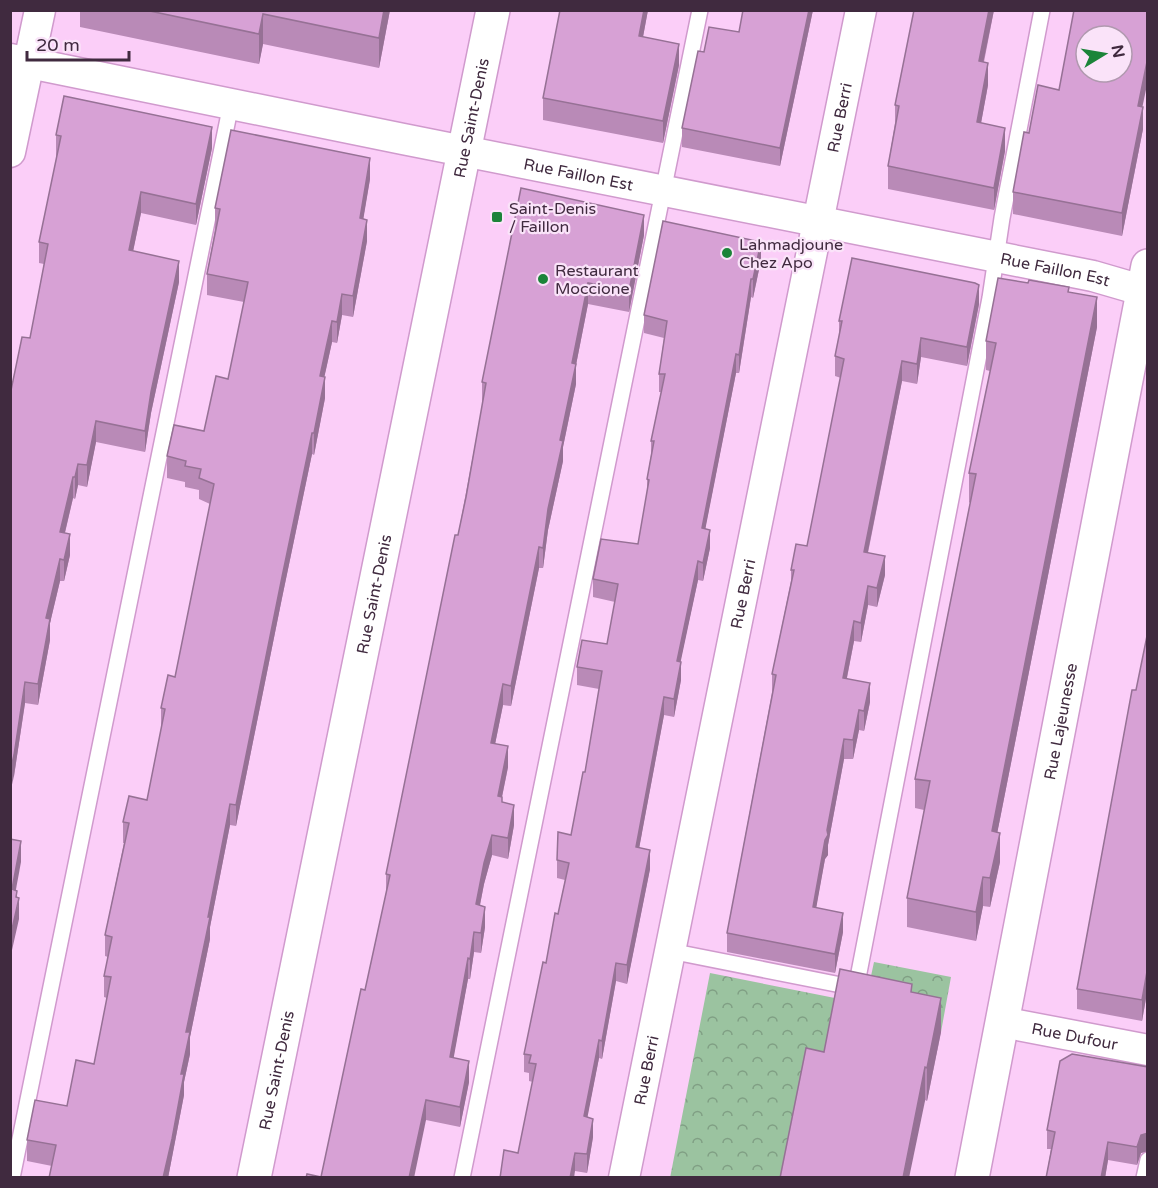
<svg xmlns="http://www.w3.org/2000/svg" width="1158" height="1188" font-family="'Varela Round',sans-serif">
<defs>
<pattern id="park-crowns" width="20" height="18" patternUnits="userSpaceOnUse" patternTransform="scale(1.5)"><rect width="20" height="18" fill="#9bc3a0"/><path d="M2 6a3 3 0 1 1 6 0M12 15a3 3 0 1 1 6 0" fill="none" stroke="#809f84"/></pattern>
</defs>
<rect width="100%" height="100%" fill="#fbcef8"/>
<path fill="url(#park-crowns)" d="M 874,962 L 951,977 L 941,1032 L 787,1177 L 670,1178 L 710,973 L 865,1004 Z"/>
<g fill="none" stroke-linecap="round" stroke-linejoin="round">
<g stroke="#d09acd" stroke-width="18">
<g id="service">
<path d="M 670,951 L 856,988 L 990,298 L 1002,218 L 1042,10"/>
<path d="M 12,1178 L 231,104"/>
<path d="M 462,1178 L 700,10"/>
<path d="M 1144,1178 L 1148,1160"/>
</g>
</g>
<g stroke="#d09acd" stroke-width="33">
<g id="minor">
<path id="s1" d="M 10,59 L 403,139 L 1093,276 L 1148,292"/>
<path d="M 10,152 L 40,10"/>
<path id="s2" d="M 1002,1022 L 1148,1050"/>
<path id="s3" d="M 624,1178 L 861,10"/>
</g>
</g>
<g stroke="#d09acd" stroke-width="36">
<g id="secondary">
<path id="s4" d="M 254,1178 L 493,10"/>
<path id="s5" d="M 972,1178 L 1148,266"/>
</g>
</g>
<use href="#service" stroke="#fff" stroke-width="15"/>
<use href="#minor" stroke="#fff" stroke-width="30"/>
<use href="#secondary" stroke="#fff" stroke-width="33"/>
</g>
<g fill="#b98ab7">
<path d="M 80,10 L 390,10 L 379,68 L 263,44 L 259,64 L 80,27 Z"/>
<path d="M 648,10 L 643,37 L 679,65 L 663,143 L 543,120 L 543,98 Z"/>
<path d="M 743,10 L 813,10 L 780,166 L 682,147 L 682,128 L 704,52 L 739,32 Z"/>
<path d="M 994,10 L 984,62 L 988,85 L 981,123 L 1005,151 L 994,210 L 888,189 L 888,166 L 895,123 L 895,105 Z"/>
<path d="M 1142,106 L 1143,129 L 1122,236 L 1013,214 L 1013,192 L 1029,133 Z"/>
<path d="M 56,135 L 212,148 L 196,225 L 141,213 L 133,251 L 179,282 L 151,413 L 145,452 L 96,442 L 87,487 L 78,485 L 75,499 L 73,498 L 65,533 L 70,555 L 64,581 L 60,581 L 50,623 L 50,640 L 38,705 L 25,703 L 14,776 L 30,338 L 44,264 L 39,263 L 39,242 L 57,157 L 56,156 Z"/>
<path d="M 370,179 L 363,219 L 367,241 L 353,317 L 342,315 L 337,343 L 332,342 L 326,369 L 324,377 L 325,398 L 314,455 L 312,454 L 282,598 L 236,826 L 230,825 L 210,927 L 210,939 L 190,1037 L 190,1054 L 184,1082 L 184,1095 L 168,1178 L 49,1178 L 52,1166 L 27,1161 L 27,1140 L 67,1106 L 94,1064 L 107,998 L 104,997 L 104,976 L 108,957 L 105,956 L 105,935 L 124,843 L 123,843 L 123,822 L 147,800 L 161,729 L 161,708 L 175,677 L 210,504 L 199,499 L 199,490 L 185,487 L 185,482 L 167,478 L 167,456 L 204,431 L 228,379 L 244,302 L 207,295 L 207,274 L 215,229 L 215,208 Z"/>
<path d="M 521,188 L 644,235 L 629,312 L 588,304 L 576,365 L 576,384 L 563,447 L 563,461 L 548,530 L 543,568 L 539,568 L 511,706 L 503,705 L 495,744 L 508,767 L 502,797 L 502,802 L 514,825 L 508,859 L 492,855 L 484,884 L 480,905 L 485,927 L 481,953 L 474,952 L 470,979 L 468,979 L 453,1058 L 469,1082 L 460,1127 L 426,1120 L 321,1177 L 365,990 L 386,893 L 386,874 L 458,535 L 483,402 L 482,402 L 482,382 Z"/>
<path d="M 761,260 L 753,298 L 751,297 L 739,373 L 736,373 L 705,529 L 710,548 L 703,581 L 698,580 L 680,662 L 681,680 L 674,717 L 664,715 L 639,848 L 650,869 L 627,984 L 616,981 L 602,1059 L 599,1058 L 587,1117 L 593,1137 L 587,1173 L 575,1171 L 518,1153 L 533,1082 L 529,1081 L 529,1073 L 524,1072 L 524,1054 L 558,914 L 565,880 L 557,878 L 557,860 L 571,835 L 585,772 L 599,689 L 577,685 L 577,667 L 607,644 L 615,602 L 593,597 L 593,579 L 638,544 L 647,494 L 647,479 L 651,455 L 651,441 L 661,392 L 659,392 L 659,374 L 664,338 L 644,333 L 644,315 Z"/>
<path d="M 1028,283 L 1069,293 L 1097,327 L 999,824 L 997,832 L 1000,862 L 990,907 L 983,906 L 976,941 L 907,927 L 907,898 L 924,810 L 915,808 L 915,779 L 970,503 L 969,502 L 969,473 L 990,371 L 986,370 L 986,341 Z"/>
<path d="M 979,304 L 967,366 L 921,357 L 917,384 L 902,381 L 868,553 L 885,575 L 877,607 L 868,605 L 861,642 L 854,641 L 847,678 L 870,702 L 864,731 L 859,730 L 853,759 L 844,759 L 828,845 L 828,855 L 825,859 L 816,907 L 843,932 L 835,973 L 727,952 L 727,933 L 772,693 L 772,674 L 791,581 L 791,570 L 807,546 L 841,378 L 835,376 L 835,356 L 839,336 L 839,321 Z"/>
<path d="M 1148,631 L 1148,987 L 1142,1021 L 1077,1009 L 1077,989 Z"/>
<path d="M 912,992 L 941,1032 L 927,1101 L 824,1052 Z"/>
<path d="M 1148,1067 L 1148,1151 L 1141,1153 L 1137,1165 L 1108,1160 L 1105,1178 L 1046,1178 L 1051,1149 L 1047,1149 L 1047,1130 Z"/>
</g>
<g fill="#967195">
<path d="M 384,10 L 390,10 L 379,68 L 379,38 Z"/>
<path d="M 644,10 L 648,10 L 639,58 L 639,36 Z"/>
<path d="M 809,10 L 813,10 L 780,166 L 780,148 Z"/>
<path d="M 989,10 L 994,10 L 979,83 L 979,61 Z"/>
<path d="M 263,14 L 263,44 L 259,64 L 259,34 Z"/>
<path d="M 679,44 L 679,65 L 663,143 L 663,121 Z"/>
<path d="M 1148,57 L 1148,80 L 1138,128 L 1138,106 Z"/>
<path d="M 988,63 L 988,85 L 977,145 L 977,122 Z"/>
<path d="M 1143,107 L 1143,129 L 1122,236 L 1122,213 Z"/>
<path d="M 212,127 L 212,148 L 196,225 L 196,204 Z"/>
<path d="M 1005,128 L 1005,151 L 994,210 L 994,188 Z"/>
<path d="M 370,158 L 370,179 L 360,239 L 360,218 Z"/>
<path d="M 141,192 L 141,213 L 129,271 L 129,250 Z"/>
<path d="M 644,215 L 644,235 L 629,312 L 629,291 Z"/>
<path d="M 367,220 L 367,241 L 353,317 L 353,296 Z"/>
<path d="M 761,242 L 761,260 L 753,298 L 753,279 Z"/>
<path d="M 179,261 L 179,282 L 151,413 L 145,452 L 145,431 L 151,392 Z"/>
<path d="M 751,279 L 751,297 L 739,373 L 739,355 Z"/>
<path d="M 588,283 L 588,304 L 576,365 L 576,384 L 563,447 L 563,461 L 548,530 L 543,568 L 543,548 L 548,509 L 560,440 L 572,363 Z"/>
<path d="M 979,285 L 979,304 L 967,366 L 967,347 Z"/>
<path d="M 342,294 L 342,315 L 337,343 L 337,322 Z"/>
<path d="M 1097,297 L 1097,327 L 999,824 L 992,860 L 992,831 L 999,795 Z"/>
<path d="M 332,321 L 332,342 L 320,397 L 320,376 Z"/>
<path d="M 921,338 L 921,357 L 917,384 L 917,364 Z"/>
<path d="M 736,354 L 736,373 L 702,546 L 702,528 Z"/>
<path d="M 902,361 L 902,381 L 864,571 L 864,552 Z"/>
<path d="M 325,377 L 325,398 L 314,455 L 314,433 Z"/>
<path d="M 96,421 L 96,442 L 87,487 L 87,465 Z"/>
<path d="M 312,433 L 312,454 L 282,598 L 236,826 L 236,805 L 282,577 Z"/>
<path d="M 78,464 L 78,485 L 75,499 L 75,477 Z"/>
<path d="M 73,477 L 73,498 L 60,553 L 60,532 Z"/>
<path d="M 710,530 L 710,548 L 703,581 L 703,563 Z"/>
<path d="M 70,534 L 70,555 L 64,581 L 64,560 Z"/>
<path d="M 539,547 L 539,568 L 511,706 L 511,686 Z"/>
<path d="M 885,556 L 885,575 L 877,607 L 877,588 Z"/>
<path d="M 60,559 L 60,581 L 50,623 L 50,640 L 38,705 L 38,684 L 46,618 Z"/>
<path d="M 698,561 L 698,580 L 677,679 L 677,661 Z"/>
<path d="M 868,586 L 868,605 L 861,642 L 861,623 Z"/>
<path d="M 854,621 L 854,641 L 843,697 L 843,678 Z"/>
<path d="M 681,662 L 681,680 L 674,717 L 674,699 Z"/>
<path d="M 25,682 L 25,703 L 14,776 L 10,793 L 10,772 Z"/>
<path d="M 870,683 L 870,702 L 864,731 L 864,711 Z"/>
<path d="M 503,684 L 503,705 L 491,764 L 491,743 Z"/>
<path d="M 664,697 L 664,715 L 636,865 L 636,847 Z"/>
<path d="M 859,710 L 859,730 L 853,759 L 853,740 Z"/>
<path d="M 844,739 L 844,759 L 828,845 L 828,855 L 825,859 L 813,926 L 813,907 Z"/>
<path d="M 508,746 L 508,767 L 498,816 L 498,796 Z"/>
<path d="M 230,804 L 230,825 L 210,927 L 210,939 L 190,1037 L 190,1054 L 184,1082 L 184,1095 L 168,1178 L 163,1178 L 186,1032 Z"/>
<path d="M 514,805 L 514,825 L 508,859 L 508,838 Z"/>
<path d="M 1000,833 L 1000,862 L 990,907 L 990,878 Z"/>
<path d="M 492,835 L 492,855 L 484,884 L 476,925 L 476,904 L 484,863 Z"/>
<path d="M 21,841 L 21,862 L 12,911 L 12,889 Z"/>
<path d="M 650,850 L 650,869 L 627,984 L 627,965 Z"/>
<path d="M 983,877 L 983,906 L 976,941 L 976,912 Z"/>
<path d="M 17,891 L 17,908 L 19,898 L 19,919 L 10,959 L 10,938 Z"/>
<path d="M 485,907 L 485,927 L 481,953 L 481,933 Z"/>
<path d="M 843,913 L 843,932 L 835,973 L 835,954 Z"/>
<path d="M 474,932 L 474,952 L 470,979 L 470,959 Z"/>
<path d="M 468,958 L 468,979 L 450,1078 L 450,1057 Z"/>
<path d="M 616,963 L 616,981 L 602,1059 L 602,1041 Z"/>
<path d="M 1148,966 L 1148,987 L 1142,1021 L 1142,1000 Z"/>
<path d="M 941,998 L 941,1032 L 927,1101 L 927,1068 Z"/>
<path d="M 599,1040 L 599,1058 L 584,1135 L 584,1116 Z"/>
<path d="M 469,1061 L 469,1082 L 460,1127 L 460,1107 Z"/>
<path d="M 925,1067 L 925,1101 L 909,1178 L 903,1178 Z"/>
<path d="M 426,1100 L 426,1120 L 414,1178 L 409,1178 Z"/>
<path d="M 593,1119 L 593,1137 L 587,1173 L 587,1154 Z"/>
<path d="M 1148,1133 L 1148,1151 L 1141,1153 L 1137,1165 L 1137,1147 L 1141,1135 Z"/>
<path d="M 1108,1142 L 1108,1160 L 1105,1178 L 1101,1178 Z"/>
<path d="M 575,1153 L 575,1171 L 574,1178 L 570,1178 Z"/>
</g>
<g fill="#d7a1d5" stroke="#967195" stroke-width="1.5" fill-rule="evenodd">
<path d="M 145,10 L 384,10 L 379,38 L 263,14 L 259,34 Z"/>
<path d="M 560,10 L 644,10 L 639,36 L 679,44 L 663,121 L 543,98 Z"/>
<path d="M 743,10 L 809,10 L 780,148 L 682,128 L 698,51 L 704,52 L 709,27 L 739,32 Z"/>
<path d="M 914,10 L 989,10 L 979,61 L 988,63 L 977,122 L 1005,128 L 994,188 L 888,166 L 899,106 L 895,105 Z"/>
<path d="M 1074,10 L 1148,10 L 1148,57 L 1138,106 L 1143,107 L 1122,213 L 1013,192 L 1024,132 L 1029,133 L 1038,85 L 1059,90 ZM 1086,36 L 1122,36 L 1122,72 L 1086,72 Z"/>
<path d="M 64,96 L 212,127 L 196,204 L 141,192 L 129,250 L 179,261 L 151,392 L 145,431 L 96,421 L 87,465 L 78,464 L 75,477 L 73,477 L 60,532 L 70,534 L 64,560 L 60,559 L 46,618 L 50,619 L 38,684 L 25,682 L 14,755 L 10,772 L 10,395 L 22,337 L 30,338 L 48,244 L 39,242 L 61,136 L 56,135 Z"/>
<path d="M 231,130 L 370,158 L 360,218 L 367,220 L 353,296 L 342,294 L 337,322 L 332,321 L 326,348 L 320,376 L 325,377 L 314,433 L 312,433 L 282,577 L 236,805 L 230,804 L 208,917 L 210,917 L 186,1032 L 190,1032 L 181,1074 L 184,1074 L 172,1139 L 163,1178 L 49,1178 L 56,1145 L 27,1140 L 35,1100 L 67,1106 L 76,1060 L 94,1064 L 111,977 L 104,976 L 112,937 L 105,935 L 129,823 L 123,822 L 129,796 L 147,800 L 165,709 L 161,708 L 168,675 L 175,677 L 214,484 L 199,478 L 201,469 L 185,466 L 186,461 L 167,456 L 174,425 L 204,431 L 216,376 L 228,379 L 248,282 L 207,274 L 220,209 L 215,208 Z"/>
<path d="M 521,188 L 644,215 L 629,291 L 588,283 L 572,363 L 576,364 L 560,440 L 563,441 L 548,509 L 543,548 L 539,547 L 511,686 L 503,684 L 491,743 L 508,746 L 498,796 L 502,797 L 502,802 L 514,805 L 508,838 L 492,835 L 484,863 L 476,904 L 485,907 L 481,933 L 474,932 L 470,959 L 468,958 L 450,1057 L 469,1061 L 460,1107 L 426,1100 L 409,1178 L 306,1178 L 307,1174 L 321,1177 L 361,989 L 365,990 L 390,875 L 386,874 L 455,535 L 458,535 L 466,497 L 486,383 L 482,382 Z"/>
<path d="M 663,221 L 761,242 L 753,279 L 751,279 L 739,355 L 736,354 L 702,528 L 710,530 L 703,563 L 698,561 L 677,661 L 681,662 L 674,699 L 664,697 L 636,847 L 650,850 L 627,965 L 616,963 L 602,1041 L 599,1040 L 584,1116 L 593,1119 L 587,1154 L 575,1153 L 570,1178 L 500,1178 L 504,1150 L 518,1153 L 536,1064 L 529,1063 L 531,1055 L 524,1054 L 543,962 L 546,963 L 555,913 L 558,914 L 569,863 L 557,860 L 558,832 L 571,835 L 583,772 L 585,772 L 602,671 L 577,667 L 582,640 L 607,644 L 618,584 L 593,579 L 601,539 L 638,544 L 649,480 L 647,479 L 654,441 L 651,441 L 665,374 L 659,374 L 667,321 L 644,315 Z"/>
<path d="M 852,258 L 975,283 L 979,285 L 967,347 L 921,338 L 917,364 L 902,361 L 864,552 L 885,556 L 877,588 L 868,586 L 861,623 L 854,621 L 843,678 L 870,683 L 864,711 L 859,710 L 853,740 L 844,739 L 827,830 L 828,835 L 825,840 L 813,907 L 843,913 L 835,954 L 727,933 L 773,691 L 776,675 L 772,674 L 794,570 L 791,570 L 796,544 L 807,546 L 844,359 L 835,356 L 842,321 L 839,321 Z"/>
<path d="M 998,278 L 1028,283 L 1029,280 L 1069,287 L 1068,292 L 1097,297 L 999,795 L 992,831 L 1000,833 L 990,878 L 983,877 L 976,912 L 907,898 L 930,781 L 915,779 L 976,474 L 969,473 L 996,343 L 986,341 Z"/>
<path d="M 1148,631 L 1148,966 L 1142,1000 L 1077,989 L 1132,690 L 1136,690 Z"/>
<path d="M 10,839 L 21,841 L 12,889 L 17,891 L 16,897 L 19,898 L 10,938 Z"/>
<path d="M 840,969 L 912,984 L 911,992 L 941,998 L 927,1068 L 925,1067 L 903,1178 L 780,1178 L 806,1048 L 824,1052 Z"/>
<path d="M 1072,1054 L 1148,1067 L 1148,1133 L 1141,1135 L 1137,1147 L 1108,1142 L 1101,1178 L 1046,1178 L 1055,1132 L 1047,1130 L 1060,1061 Z"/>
</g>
<g fill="#1b8439" stroke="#fae3f9" stroke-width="2">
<rect x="491" y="211" width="12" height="12" rx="3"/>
<circle cx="727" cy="253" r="6"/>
<circle cx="543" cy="279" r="6"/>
</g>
<g text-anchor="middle" stroke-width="4.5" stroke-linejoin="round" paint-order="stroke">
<g font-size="16" fill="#402a3f" stroke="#fae3f9">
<text dy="6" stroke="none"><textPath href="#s4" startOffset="1082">Rue Saint-Denis</textPath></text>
<text dy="6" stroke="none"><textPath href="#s3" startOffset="1082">Rue Berri</textPath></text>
<text dy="6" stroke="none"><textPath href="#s1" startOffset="580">Rue Faillon Est</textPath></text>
<text dy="6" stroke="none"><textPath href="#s1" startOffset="1066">Rue Faillon Est</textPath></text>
<text dy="6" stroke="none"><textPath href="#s4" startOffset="596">Rue Saint-Denis</textPath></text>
<text dy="6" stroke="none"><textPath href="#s3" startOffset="596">Rue Berri</textPath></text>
<text dy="6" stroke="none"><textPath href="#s5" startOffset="465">Rue Lajeunesse</textPath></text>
<text dy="6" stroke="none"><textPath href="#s2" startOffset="74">Rue Dufour</textPath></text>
<text dy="6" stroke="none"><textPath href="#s4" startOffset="110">Rue Saint-Denis</textPath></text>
<text dy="6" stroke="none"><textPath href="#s3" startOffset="110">Rue Berri</textPath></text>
</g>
<g font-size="16" fill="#402a3f" stroke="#fae3f9" text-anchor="start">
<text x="509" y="214">Saint-Denis<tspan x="509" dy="18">/ Faillon</tspan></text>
<text x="739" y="250">Lahmadjoune<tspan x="739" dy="18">Chez Apo</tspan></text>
<text x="555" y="276">Restaurant<tspan x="555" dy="18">Moccione</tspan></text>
</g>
</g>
<rect width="1158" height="1188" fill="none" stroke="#402a3f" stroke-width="24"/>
<g transform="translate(1104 54) rotate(79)"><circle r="28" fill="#fae3f9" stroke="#b099af" stroke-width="1.5"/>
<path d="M0-4.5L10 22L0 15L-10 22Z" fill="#1b8439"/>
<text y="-9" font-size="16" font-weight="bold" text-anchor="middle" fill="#402a3f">N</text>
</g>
<path d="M27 51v9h102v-9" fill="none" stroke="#402a3f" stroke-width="3"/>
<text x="36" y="51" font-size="18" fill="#402a3f" stroke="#fae3f9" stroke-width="4.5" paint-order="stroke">20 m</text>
</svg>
